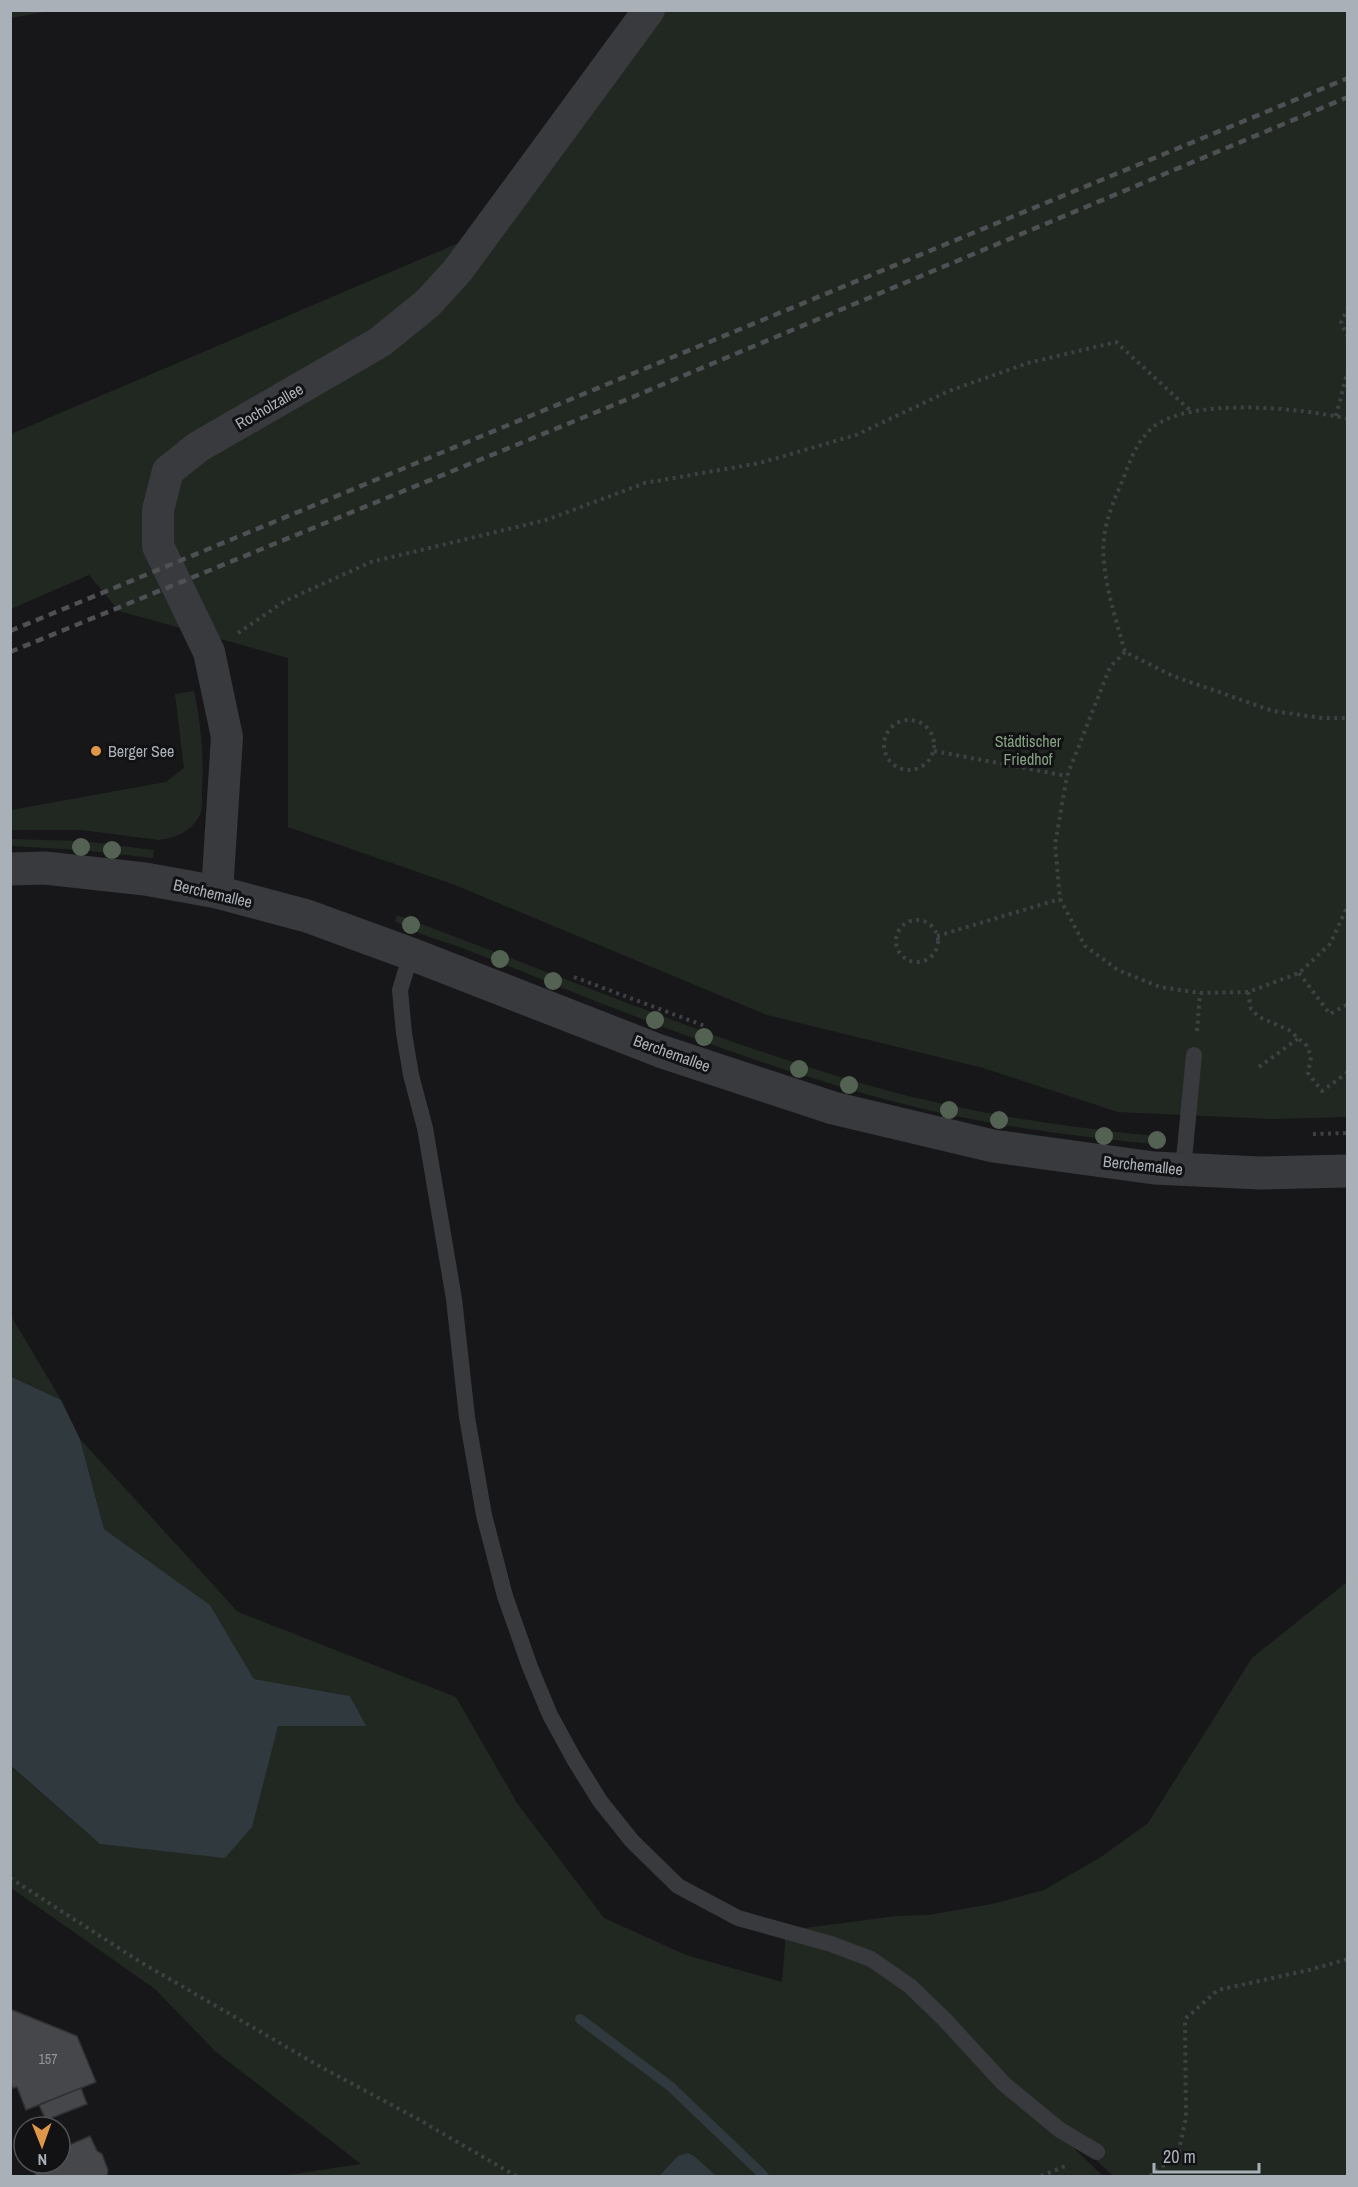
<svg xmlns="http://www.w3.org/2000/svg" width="1358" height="2187" font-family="'Archivo Narrow',sans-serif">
<rect width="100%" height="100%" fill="#171719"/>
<g fill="#212821">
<path d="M 11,10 L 50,10 L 50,11 L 11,18 Z"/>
<path d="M 664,11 L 1347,11 L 1347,1117 L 1273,1119 L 1118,1112 L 983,1068 L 767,1015 L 455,885 L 288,827 L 288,658 L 119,611 L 89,575 L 11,609 L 11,434 L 503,224 Z"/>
<path d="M 194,691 C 201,724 204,756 202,789 C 202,798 203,810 199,817 C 190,832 175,838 159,840 L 81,830 L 11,830 L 11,810 L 166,782 L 184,768 L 175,694 Z"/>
<path d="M 10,839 L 82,841 L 154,850 L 153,858 L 81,850 L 11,846 Z"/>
<path d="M 397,915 C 555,973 709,1040 871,1086 C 967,1113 1066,1128 1165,1137 L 1165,1145 C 1087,1138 1009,1128 932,1111 C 801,1080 675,1033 550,983 C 521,971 492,959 462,948 C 440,940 416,934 395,921 Z"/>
<path d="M 11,1316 L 61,1400 L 11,1376 Z"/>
<path d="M 80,1439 L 238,1612 L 456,1697 L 517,1803 L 604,1918 L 686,1955 L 782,1982 L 786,1932 L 831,1944 L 907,1988 L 1103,2176 L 281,2176 L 361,2164 L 216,2052 L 155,1989 L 11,1888 L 10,1766 L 100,1844 L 161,1849 L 265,1771 L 278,1726 L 365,1726 L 350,1696 L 254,1679 L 210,1605 L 104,1529 Z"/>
<path d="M 1347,1582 L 1347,2176 L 1109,2176 L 1112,2175 L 909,1985 L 798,1929 L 896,1916 L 928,1915 L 992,1904 L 1044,1890 L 1101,1857 L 1148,1823 L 1252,1658 Z"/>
</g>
<g fill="#30393d">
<path d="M 10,1376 L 61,1400 L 80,1439 L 104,1529 L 210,1605 L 254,1679 L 350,1696 L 366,1726 L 278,1726 L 252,1827 L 225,1858 L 100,1844 L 11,1766 Z"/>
<path d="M 688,2153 L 694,2156 L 716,2176 L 659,2176 L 678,2156 Z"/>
</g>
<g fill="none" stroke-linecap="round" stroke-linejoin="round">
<path stroke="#30393d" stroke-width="10" d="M 580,2019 L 670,2086 L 764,2176"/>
</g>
<g fill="#46474b" stroke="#313234" stroke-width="1.5">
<path d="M 10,2009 L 77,2036 L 96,2082 L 26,2110 L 17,2087 L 13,2088 L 10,2081 Z"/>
<path d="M 81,2088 L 87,2104 L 46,2120 L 39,2105 Z"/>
<path d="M 90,2136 L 97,2151 L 102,2154 L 108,2170 L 107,2176 L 36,2176 L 31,2163 L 60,2163 L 60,2149 Z"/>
</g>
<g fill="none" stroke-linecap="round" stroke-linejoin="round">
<g stroke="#3e4144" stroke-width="4" stroke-dasharray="3 4.5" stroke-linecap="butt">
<path d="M 1348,307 L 1341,323 L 1348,337"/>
<path d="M 1336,416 L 1348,370"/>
<path d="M 1348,419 C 1303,408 1187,396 1151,429 C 1135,444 1129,464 1121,484 C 1109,512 1101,532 1104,563 C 1107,594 1117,623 1125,652 L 1173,676 L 1273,711 L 1322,718 L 1348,718"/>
<path d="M 238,633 L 285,601 L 371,562 L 546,520 L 645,483 L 760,463 L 856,435 L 949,391 L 1028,363 L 1116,342 L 1192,412"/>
<path d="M 1125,652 L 1110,667 L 1067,776 L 1055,844 L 1060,899 L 1085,946 L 1118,970 L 1160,987 L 1200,993 L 1248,992 L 1299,973 L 1330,944 L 1348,905"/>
<circle cx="909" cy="745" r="25"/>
<path d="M 934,751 L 1067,776"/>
<circle cx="917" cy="941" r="21"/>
<path d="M 937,936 L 1060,899"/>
<path d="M 1299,973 L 1330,1014 L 1348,1004"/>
<path d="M 574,977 L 705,1026"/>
<path d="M 1248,992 L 1251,1009 L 1259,1017 L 1289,1030 L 1307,1046 L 1311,1057 L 1308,1073 L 1322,1091 L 1348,1072"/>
<path d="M 1197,1031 L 1200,993"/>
<path d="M 1259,1067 L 1299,1038"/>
<path d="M 1313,1134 L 1348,1133"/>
<path d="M 10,1878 L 142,1963 L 321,2067 L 416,2118 L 516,2176"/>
<path d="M 1041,2176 L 1068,2165"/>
<path d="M 1150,2176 L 1178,2154 L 1186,2118 L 1185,2019 L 1218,1990 L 1309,1970 L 1348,1959"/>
</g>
<g stroke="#383a3d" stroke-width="16">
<path d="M 411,954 L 400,990 L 404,1033 L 411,1075 L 425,1128 L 454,1299 L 467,1417 L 484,1515 L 505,1596 L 530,1667 L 550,1715 L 574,1759 L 600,1801 L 632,1841 L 678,1886 L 738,1918 L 831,1944 L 871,1959 L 910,1986 L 945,2020 L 1004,2084 L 1060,2130 L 1097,2152"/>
<path d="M 1183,1170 L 1194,1055"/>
</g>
<path stroke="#383a3d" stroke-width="32" d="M 217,892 L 227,737 L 209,652 L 158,546 L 158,510 L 168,471 L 198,447 L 380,342 L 428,303 L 458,270 L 649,10"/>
<path stroke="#383a3d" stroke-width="33" d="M 10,869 L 45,868 L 145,879 L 217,892 L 307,916 L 411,954 L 660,1051 L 833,1108 L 993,1146 L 1154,1168 L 1260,1173 L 1348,1171"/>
<g stroke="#4e5054" stroke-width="4.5" stroke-dasharray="8 6" stroke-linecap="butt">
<path d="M 10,631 L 1348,78"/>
<path d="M 10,652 L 604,409 L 1348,97"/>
</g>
</g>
<g fill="#546253">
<circle cx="81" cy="847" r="9"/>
<circle cx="112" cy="850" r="9"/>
<circle cx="411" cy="925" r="9"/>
<circle cx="500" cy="959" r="9"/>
<circle cx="553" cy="981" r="9"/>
<circle cx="655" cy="1020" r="9"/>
<circle cx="704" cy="1037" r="9"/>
<circle cx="799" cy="1069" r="9"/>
<circle cx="849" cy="1085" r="9"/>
<circle cx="949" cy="1110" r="9"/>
<circle cx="999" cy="1120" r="9"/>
<circle cx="1104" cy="1136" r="9"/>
<circle cx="1157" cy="1140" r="9"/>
</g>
<circle fill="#df9648" stroke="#121214" stroke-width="2" cx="96" cy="751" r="6"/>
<g text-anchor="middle" stroke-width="6" stroke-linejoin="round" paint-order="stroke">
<g font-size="14" fill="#91969c">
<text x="48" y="2064">157</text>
</g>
<g font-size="16" fill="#aab0b7" stroke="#121214">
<text transform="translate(269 406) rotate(-30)" y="6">Rocholzallee</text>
<text transform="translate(213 893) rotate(13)" y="6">Berchemallee</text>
<text transform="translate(672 1053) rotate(20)" y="6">Berchemallee</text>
<text transform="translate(1143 1165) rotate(6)" y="6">Berchemallee</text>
</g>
<g font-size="16" fill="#86a083" stroke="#121214">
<text x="1028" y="747">Städtischer<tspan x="1028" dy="18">Friedhof</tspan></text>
</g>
<g font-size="16" fill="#aab0b7" stroke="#121214" text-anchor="start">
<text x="108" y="757">Berger See</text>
</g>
</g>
<rect width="1358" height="2187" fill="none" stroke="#aab0b7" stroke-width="24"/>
<g transform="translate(42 2145) rotate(179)"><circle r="28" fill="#121214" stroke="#4f5155" stroke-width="1.5"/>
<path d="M0-4.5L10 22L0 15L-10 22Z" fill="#df9648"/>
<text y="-9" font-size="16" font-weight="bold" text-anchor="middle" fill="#aab0b7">N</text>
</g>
<path d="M1154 2163v9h105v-9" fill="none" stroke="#aab0b7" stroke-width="3"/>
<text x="1163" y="2163" font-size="18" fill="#aab0b7" stroke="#121214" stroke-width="4.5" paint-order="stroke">20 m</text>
</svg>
